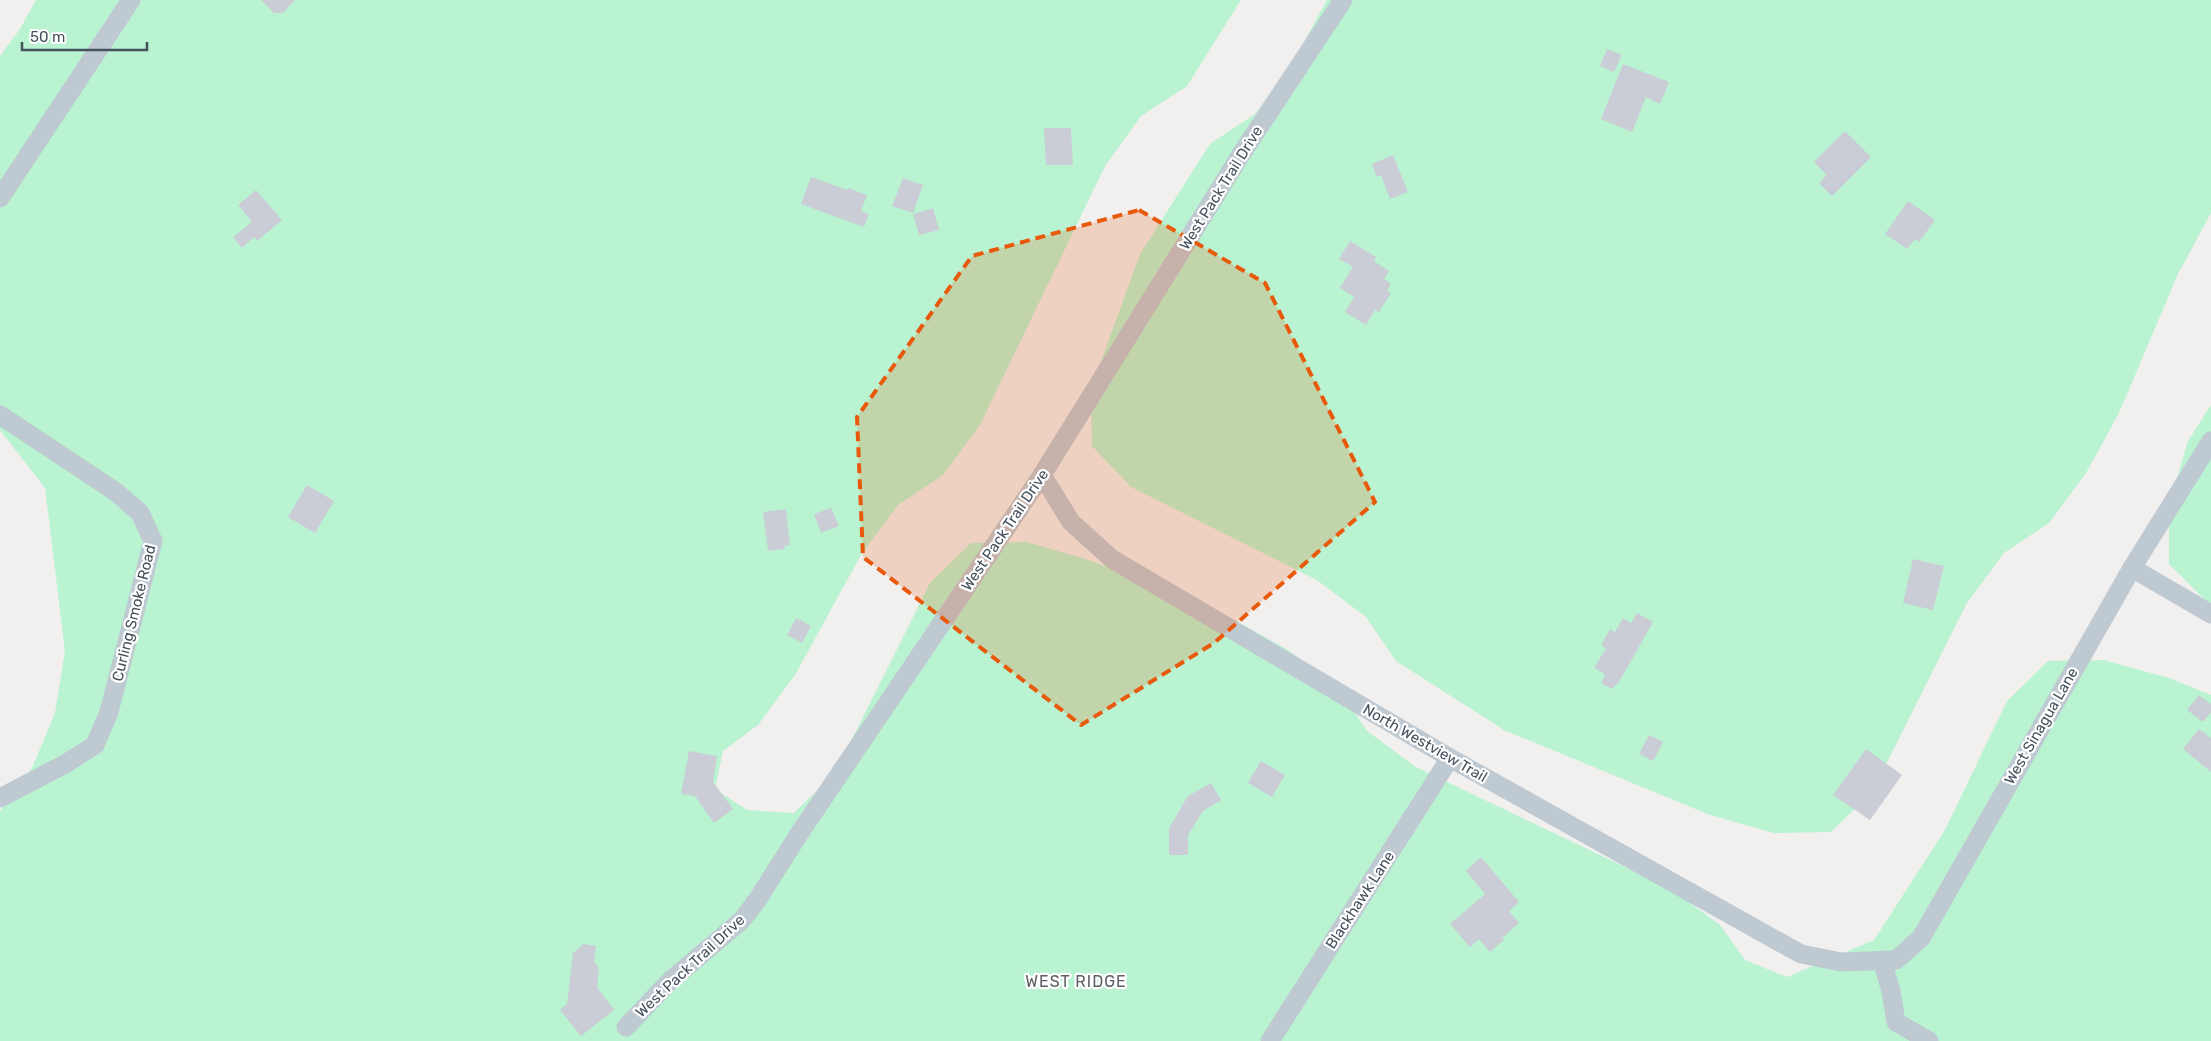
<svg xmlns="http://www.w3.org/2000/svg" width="2211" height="1041" font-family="Rubik,sans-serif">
<rect width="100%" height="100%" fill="#f2efef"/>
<g fill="#b9f3d1">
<path d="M 36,0 L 1241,0 L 1187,86 L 1141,116 L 1105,166 L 980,425 L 943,475 L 898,505 L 861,555 L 795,675 L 758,725 L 723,751 L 715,789 L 747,810 L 794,813 L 835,773 L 930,583 L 971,543 L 1027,542 L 1092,561 L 1229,617 L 1288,650 L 1337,686 L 1367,731 L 1416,767 L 1671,889 L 1720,925 L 1745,960 L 1787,977 L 1874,940 L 1945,830 L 2007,701 L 2048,661 L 2104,660 L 2169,678 L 2211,695 L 2211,1041 L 0,1041 L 0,811 L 32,768 L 55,713 L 65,651 L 45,488 L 0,430 L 0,56 L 20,29 Z"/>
<path d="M 1327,0 L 2211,0 L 2211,213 L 2178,274 L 2119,413 L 2086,473 L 2049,523 L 2004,553 L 1967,603 L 1872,792 L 1831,832 L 1774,833 L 1710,815 L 1504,730 L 1396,661 L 1366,617 L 1317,580 L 1131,487 L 1092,446 L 1091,389 L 1140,254 L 1210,144 L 1255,114 L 1292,64 Z"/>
<path d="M 2211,405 L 2211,606 L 2169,564 L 2169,506 L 2188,441 Z"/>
</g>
<g fill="#cacdd5">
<path d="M 261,0 L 295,0 L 283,13 L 274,13 Z"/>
<path d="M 1607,49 L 1622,55 L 1614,72 L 1600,66 Z"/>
<path d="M 1623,64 L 1669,82 L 1660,104 L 1646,97 L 1632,132 L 1601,119 Z"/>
<path d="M 1044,128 L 1071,128 L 1073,165 L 1046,165 Z"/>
<path d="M 1845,131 L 1871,157 L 1832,196 L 1819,183 L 1827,175 L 1814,162 Z"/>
<path d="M 1393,155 L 1408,192 L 1390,199 L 1381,175 L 1377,177 L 1372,164 Z"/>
<path d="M 811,177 L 847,190 L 848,188 L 867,195 L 861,211 L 869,214 L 864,227 L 801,204 Z"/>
<path d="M 903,178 L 923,185 L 913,213 L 892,206 Z"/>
<path d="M 256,190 L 282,220 L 257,241 L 254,237 L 242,248 L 233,237 L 252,222 L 238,205 Z"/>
<path d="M 1908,201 L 1935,220 L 1919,242 L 1915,239 L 1907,249 L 1885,234 Z"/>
<path d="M 933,208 L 939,230 L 919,235 L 913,214 Z"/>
<path d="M 1350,241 L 1376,257 L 1374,261 L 1389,271 L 1384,279 L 1391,283 L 1387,291 L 1391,293 L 1379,312 L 1375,310 L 1366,325 L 1345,312 L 1354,297 L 1340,288 L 1353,267 L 1339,259 Z"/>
<path d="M 307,485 L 334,501 L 315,533 L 288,517 Z"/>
<path d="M 831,508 L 839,526 L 821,533 L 814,514 Z"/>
<path d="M 786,509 L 790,545 L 784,546 L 785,549 L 768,551 L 763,512 Z"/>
<path d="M 1913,559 L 1944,566 L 1933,610 L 1903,603 Z"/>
<path d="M 1637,613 L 1653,622 L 1619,682 L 1612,689 L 1601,683 L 1605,674 L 1594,668 L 1606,648 L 1601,645 L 1610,629 L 1615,632 L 1623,618 L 1631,623 Z"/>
<path d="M 796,618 L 811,626 L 802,643 L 787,635 Z"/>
<path d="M 2199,695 L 2211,704 L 2211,712 L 2203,722 L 2187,710 Z"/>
<path d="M 2199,729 L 2211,738 L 2211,772 L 2183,749 Z"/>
<path d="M 1649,735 L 1663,742 L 1653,761 L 1639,754 Z"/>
<path d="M 1866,749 L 1902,775 L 1870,820 L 1833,795 Z"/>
<path d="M 689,751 L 717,756 L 713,782 L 733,809 L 714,823 L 695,796 L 681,794 Z"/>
<path d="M 1261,761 L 1285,775 L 1272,797 L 1248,783 Z"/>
<path d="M 1211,783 L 1221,800 L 1203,811 L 1188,835 L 1188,855 L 1169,855 L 1169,828 L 1188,796 Z"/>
<path d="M 1481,857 L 1519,902 L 1509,911 L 1519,923 L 1502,938 L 1504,940 L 1490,952 L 1479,939 L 1470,947 L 1450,924 L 1485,894 L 1466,871 Z"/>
<path d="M 583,944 L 596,946 L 594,962 L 599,968 L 597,987 L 614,1010 L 581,1036 L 560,1010 L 567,1004 L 573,953 Z"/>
</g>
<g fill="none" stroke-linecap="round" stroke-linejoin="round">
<g stroke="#bec9d2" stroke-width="19">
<path d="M 0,198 L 131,0"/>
<path d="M 0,415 L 116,492 L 140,513 L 153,541 L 109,712 L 95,745 L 65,764 L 0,798"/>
<path d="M 1042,475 L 1071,522 L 1112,559 L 1450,758 L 1801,954 L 1841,962 L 1896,960 L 1921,938 L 2132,568 L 2211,441"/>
<path d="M 2132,568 L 2211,614"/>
<path d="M 1882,960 L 1891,991 L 1896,1022 L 1929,1041"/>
<path d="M 626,1027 L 671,980 L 742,920 L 758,899 L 799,834 L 1042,475 L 1242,153 L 1343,0"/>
<path d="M 1270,1041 L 1450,758"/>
</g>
</g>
<path fill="#e8590c" fill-opacity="0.2" stroke="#e8590c" stroke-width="4" stroke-dasharray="10 6" stroke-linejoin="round" d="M 1139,210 L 1265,283 L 1375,502 L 1214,643 L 1081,725 L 863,557 L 857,417 L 972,256 Z"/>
<g text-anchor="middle" stroke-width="4.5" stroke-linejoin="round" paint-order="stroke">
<g font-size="15" fill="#45525e" stroke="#fff">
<text transform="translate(1221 188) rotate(-58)" y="5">West Pack Trail Drive</text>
<text transform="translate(1005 530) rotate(-56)" y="5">West Pack Trail Drive</text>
<text transform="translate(134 613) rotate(-76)" y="5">Curling Smoke Road</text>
<text transform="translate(2041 726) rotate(-60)" y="5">West Sinagua Lane</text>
<text transform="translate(1425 743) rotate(30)" y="5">North Westview Trail</text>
<text transform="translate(1360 900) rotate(-57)" y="5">Blackhawk Lane</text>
<text transform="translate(690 966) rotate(-43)" y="5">West Pack Trail Drive</text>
</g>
<g font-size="16" letter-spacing="1" fill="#5b5f65" stroke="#fff">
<text x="1076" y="987">WEST RIDGE</text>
</g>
</g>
<path d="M22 42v8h125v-8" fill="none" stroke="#45525e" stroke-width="2.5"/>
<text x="30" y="42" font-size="15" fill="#45525e" stroke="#ffffff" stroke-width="4" paint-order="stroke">50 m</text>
</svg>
